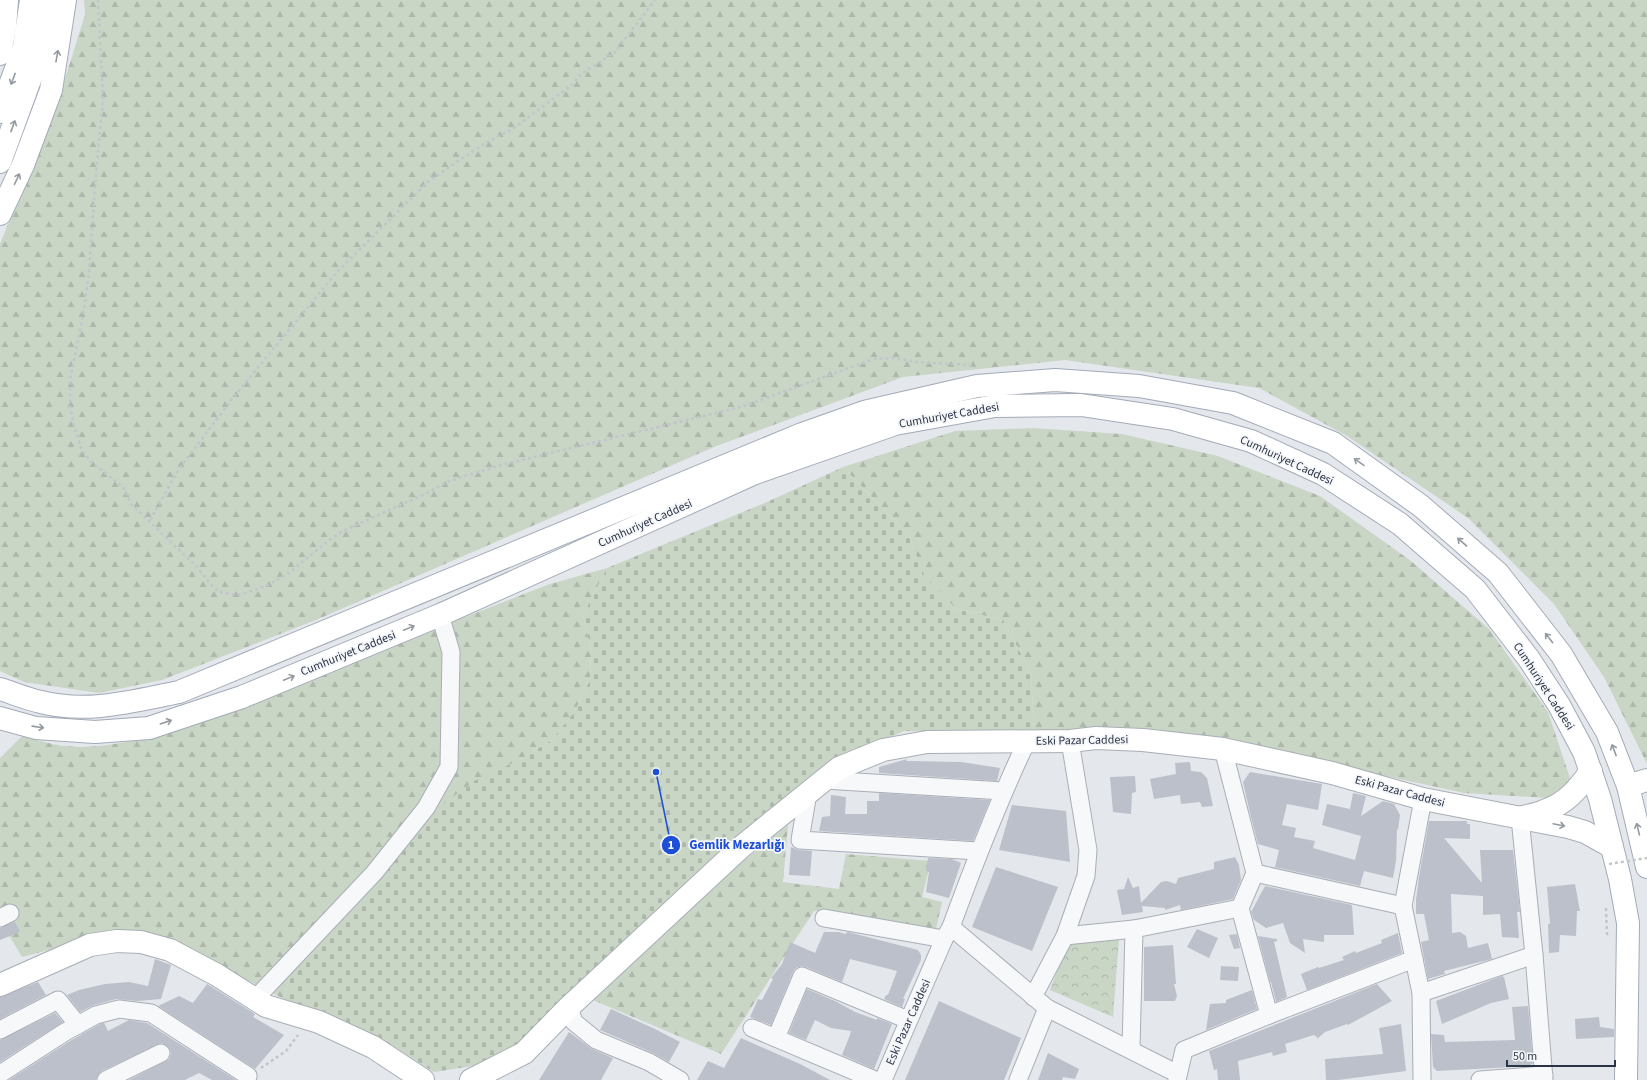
<svg xmlns="http://www.w3.org/2000/svg" width="1647" height="1080" font-family="'Source Sans 3',sans-serif">
<defs>
<pattern id="forest-firs" width="22" height="20" patternUnits="userSpaceOnUse"><rect width="22" height="20" fill="#c9d6c5"/><path d="M5 1l3.5 6h-7zM16 11l3.5 6h-7z" fill="#adb8ab"/></pattern>
<pattern id="cemetery-stones" width="16" height="16" patternUnits="userSpaceOnUse"><rect width="16" height="16" fill="#c9d6c5"/><path d="M2 7V4a2 2 0 0 1 4 0v3zM10 15v-3a2 2 0 0 1 4 0v3z" fill="#adb8ab"/></pattern>
<pattern id="park-crowns" width="20" height="18" patternUnits="userSpaceOnUse"><rect width="20" height="18" fill="#c9d6c5"/><path d="M2 6a3 3 0 1 1 6 0M12 15a3 3 0 1 1 6 0" fill="none" stroke="#adb8ab"/></pattern>
</defs>
<rect width="100%" height="100%" fill="#e4e7ec"/>
<g fill="url(#forest-firs)">
<path d="M 84,0 L 1647,0 L 1647,764 L 1604,677 L 1554,604 L 1468,518 L 1347,436 L 1259,388 L 1065,360 L 903,377 L 714,447 L 316,620 L 162,680 L 99,693 L 24,682 L 0,671 L 0,244 L 58,101 L 85,15 Z"/>
<path d="M 1033,428 L 1122,434 L 1218,456 L 1320,496 L 1411,561 L 1489,629 L 1548,712 L 1571,781 L 1547,798 L 1464,793 L 1262,749 L 1034,733 L 1031,673 L 1003,620 L 956,609 L 924,576 L 909,536 L 843,467 L 955,431 Z"/>
<path d="M 607,568 L 583,615 L 591,651 L 590,680 L 575,711 L 552,740 L 519,760 L 400,853 L 291,971 L 284,999 L 166,938 L 114,933 L 22,957 L 0,920 L 0,758 L 23,735 C 77,757 117,744 171,732 L 547,585 Z"/>
<path d="M 788,825 L 783,882 L 839,889 L 846,854 L 931,861 L 922,897 L 942,902 L 936,929 L 814,911 L 721,1054 L 588,998 L 696,899 Z"/>
</g>
<path fill="url(#cemetery-stones)" d="M 843,467 L 909,536 L 924,575 L 956,609 L 1003,620 L 1031,673 L 1034,733 L 904,731 L 831,763 L 764,813 L 663,906 L 514,1049 L 473,1066 L 434,1072 L 388,1043 L 284,999 L 291,971 L 400,853 L 439,807 L 474,781 L 519,760 L 552,740 L 575,711 L 590,680 L 591,651 L 583,615 L 607,568 L 767,502 Z"/>
<path fill="url(#park-crowns)" d="M 1119,939 L 1113,1017 L 1050,990 L 1068,942 Z"/>
<g fill="#bbc0ca">
<path d="M 907,759 L 906,761 L 961,762 L 1000,768 L 997,781 L 879,773 L 879,767 Z"/>
<path d="M 1190,762 L 1191,771 L 1201,772 L 1207,778 L 1213,806 L 1202,807 L 1200,802 L 1181,804 L 1180,795 L 1154,799 L 1150,779 L 1176,774 L 1175,763 Z"/>
<path d="M 1250,772 L 1322,784 L 1318,810 L 1287,804 L 1282,825 L 1296,828 L 1294,837 L 1315,841 L 1313,848 L 1355,860 L 1361,836 L 1322,825 L 1327,804 L 1350,809 L 1353,793 L 1366,796 L 1361,816 L 1383,801 L 1394,804 L 1400,815 L 1398,830 L 1397,829 L 1396,861 L 1393,878 L 1364,871 L 1360,886 L 1275,867 L 1279,850 L 1258,844 L 1250,813 L 1243,782 Z"/>
<path d="M 1135,776 L 1136,792 L 1132,793 L 1131,814 L 1113,812 L 1110,777 Z"/>
<path d="M 879,793 L 990,800 L 973,841 L 819,831 L 822,817 L 830,816 L 831,795 L 846,797 L 845,814 L 867,814 L 867,801 L 879,801 Z"/>
<path d="M 1012,805 L 1066,811 L 1070,862 L 999,850 Z"/>
<path d="M 1429,821 L 1467,821 L 1467,824 L 1470,824 L 1470,839 L 1444,838 L 1482,883 L 1480,850 L 1513,850 L 1520,912 L 1517,912 L 1519,938 L 1502,937 L 1500,914 L 1483,915 L 1483,896 L 1451,894 L 1452,933 L 1460,932 L 1466,936 L 1468,948 L 1488,943 L 1492,959 L 1444,971 L 1445,974 L 1428,979 L 1421,942 L 1429,940 L 1424,914 L 1416,914 L 1416,900 L 1419,877 Z"/>
<path d="M 791,847 L 799,850 L 812,851 L 810,876 L 789,875 Z"/>
<path d="M 1235,857 L 1239,865 L 1241,880 L 1233,899 L 1181,910 L 1180,905 L 1165,910 L 1165,908 L 1142,906 L 1143,912 L 1122,915 L 1117,890 L 1124,889 L 1128,877 L 1133,888 L 1139,886 L 1141,903 L 1161,882 L 1167,881 L 1176,884 L 1178,878 L 1214,869 L 1214,862 Z"/>
<path d="M 928,858 L 952,859 L 961,863 L 949,898 L 926,892 L 929,872 L 926,871 Z"/>
<path d="M 996,867 L 1058,887 L 1032,951 L 972,927 Z"/>
<path d="M 1575,884 L 1580,911 L 1577,911 L 1576,936 L 1560,935 L 1559,952 L 1549,953 L 1548,924 L 1550,924 L 1547,887 Z"/>
<path d="M 1265,886 L 1352,905 L 1354,935 L 1324,935 L 1324,942 L 1303,939 L 1305,953 L 1290,943 L 1283,923 L 1266,928 L 1254,920 L 1251,912 Z"/>
<path d="M 15,922 L 20,932 L 0,940 L 0,928 Z"/>
<path d="M 1197,929 L 1218,938 L 1209,958 L 1187,947 Z"/>
<path d="M 824,932 L 839,932 L 845,934 L 848,932 L 918,950 L 921,955 L 921,960 L 903,999 L 905,999 L 902,1007 L 884,999 L 886,995 L 888,995 L 897,971 L 850,959 L 842,982 L 806,967 L 801,966 L 796,968 L 793,972 L 771,1025 L 750,1017 L 758,999 L 762,1000 L 773,979 L 771,978 L 782,964 L 790,942 L 815,953 Z"/>
<path d="M 1398,933 L 1402,953 L 1307,990 L 1301,974 L 1318,967 L 1319,968 L 1344,960 L 1342,957 L 1355,951 L 1356,953 L 1382,943 L 1381,940 Z"/>
<path d="M 1237,934 L 1240,948 L 1234,949 L 1229,935 Z"/>
<path d="M 1258,936 L 1277,939 L 1277,941 L 1274,942 L 1287,997 L 1276,1002 L 1271,982 L 1272,982 L 1270,982 Z"/>
<path d="M 1173,945 L 1176,984 L 1174,984 L 1177,996 L 1175,1001 L 1144,1001 L 1144,947 Z"/>
<path d="M 155,959 L 171,965 L 161,999 L 137,1001 L 116,999 L 94,1005 L 80,1012 L 67,995 L 79,990 L 105,984 L 129,982 L 148,986 Z"/>
<path d="M 1221,966 L 1239,967 L 1238,981 L 1220,980 Z"/>
<path d="M 1502,976 L 1504,977 L 1509,999 L 1491,1003 L 1442,1024 L 1436,1001 Z"/>
<path d="M 38,982 L 46,995 L 0,1019 L 0,997 Z"/>
<path d="M 207,984 L 255,1014 L 253,1017 L 284,1035 L 255,1069 L 158,1006 L 179,996 L 193,1003 Z"/>
<path d="M 1377,984 L 1392,1001 L 1348,1025 L 1347,1024 L 1325,1032 L 1318,1038 L 1314,1035 L 1285,1044 L 1287,1052 L 1273,1056 L 1272,1052 L 1238,1061 L 1240,1080 L 1218,1080 L 1217,1069 L 1214,1070 L 1209,1051 Z"/>
<path d="M 807,989 L 835,1001 L 855,1012 L 877,1020 L 877,1018 L 892,1024 L 874,1069 L 842,1055 L 850,1035 L 851,1031 L 831,1028 L 815,1020 L 806,1040 L 789,1033 Z"/>
<path d="M 1252,990 L 1257,1009 L 1206,1030 L 1210,1004 L 1226,1003 L 1226,1000 Z"/>
<path d="M 939,1001 L 1021,1038 L 1004,1080 L 905,1080 Z"/>
<path d="M 1528,1006 L 1533,1063 L 1529,1066 L 1437,1071 L 1433,1067 L 1431,1034 L 1444,1035 L 1445,1042 L 1515,1040 L 1512,1007 Z"/>
<path d="M 611,1009 L 655,1029 L 680,1042 L 669,1062 L 653,1053 L 600,1030 Z"/>
<path d="M 55,1013 L 63,1022 L 0,1062 L 0,1040 Z"/>
<path d="M 1599,1017 L 1600,1027 L 1614,1029 L 1614,1037 L 1576,1039 L 1575,1019 Z"/>
<path d="M 129,1020 L 147,1023 L 236,1080 L 212,1080 L 199,1073 L 185,1080 L 129,1080 L 169,1059 L 171,1054 L 170,1049 L 166,1045 L 161,1043 L 102,1071 L 98,1075 L 96,1080 L 9,1080 L 70,1041 L 100,1024 L 104,1023 L 108,1031 Z"/>
<path d="M 1401,1024 L 1406,1071 L 1338,1080 L 1326,1080 L 1325,1059 L 1383,1054 L 1379,1028 Z"/>
<path d="M 569,1032 L 592,1049 L 613,1058 L 601,1080 L 539,1080 Z"/>
<path d="M 741,1038 L 800,1064 L 830,1080 L 697,1080 L 708,1061 L 724,1068 Z"/>
<path d="M 1048,1053 L 1079,1069 L 1075,1079 L 1063,1077 L 1062,1080 L 1038,1080 Z"/>
</g>
<g fill="none" stroke-linecap="round" stroke-linejoin="round">
<g stroke="#a9aeb7" stroke-width="19">
<g id="street">
<path d="M 1223,749 L 1255,873 L 1403,906"/>
<path d="M 824,780 L 1003,791"/>
<path d="M 808,793 L 800,840 L 978,851"/>
<path d="M 1255,873 L 1240,908 L 1269,1015"/>
<path d="M 0,918 L 10,913"/>
<path d="M 824,918 L 944,939"/>
<path d="M 951,927 L 1047,1008 L 1178,1074"/>
<path d="M 1065,936 L 1134,929 L 1240,908"/>
<path d="M 1534,955 L 1544,1080"/>
<path d="M 1421,993 L 1534,955 L 1520,818"/>
<path d="M 1033,997 L 1065,936 L 1086,876 L 1088,850 L 1070,741"/>
<path d="M 255,999 L 374,873 L 426,808 L 449,767 L 451,652 L 440,615"/>
<path d="M 569,1007 L 574,1022 L 596,1040 L 649,1062 L 680,1080"/>
<path d="M 752,1028 L 875,1080"/>
<path d="M 0,1030 L 58,1000 L 78,1025"/>
<path d="M 776,1038 L 802,976 L 908,1020"/>
<path d="M 1131,1049 L 1134,929"/>
<path d="M 0,1074 L 65,1032 L 96,1015 L 119,1009 L 151,1013 L 248,1076 L 247,1080"/>
<path d="M 106,1080 L 161,1053"/>
<path d="M 883,1080 L 944,939 L 951,927 C 974,864 998,802 1027,741"/>
<path d="M 1018,1080 L 1047,1008"/>
<path d="M 1177,1080 L 1184,1050 L 1269,1015 L 1414,959"/>
<path d="M 1422,1080 L 1421,993 L 1403,906 L 1423,799"/>
<path d="M 1480,1080 L 1544,1075"/>
</g>
</g>
<g stroke="#a9aeb7" stroke-width="24">
<g id="secondary">
<path d="M 1628,786 L 1647,780"/>
<path d="M 1523,817 C 1530,815 1538,814 1544,811 C 1566,804 1578,789 1591,771"/>
<path d="M 0,985 L 90,945 L 117,941 L 141,942 L 170,950 L 217,975 L 266,1006 L 319,1022 L 373,1047 L 423,1080"/>
<path d="M 471,1080 L 524,1053 L 569,1007 L 740,848 L 839,768 L 883,750 L 927,742 L 1070,741 L 1096,738 L 1143,740 L 1223,749 L 1332,773 L 1423,799 L 1568,827 L 1585,832 L 1612,847"/>
</g>
</g>
<g stroke="#a3abb8" stroke-width="24">
<g id="primary">
<path d="M 0,54 L 5,28 L 7,0"/>
<path d="M 0,112 L 24,47 L 31,0"/>
<path d="M 0,162 L 43,44 L 49,0"/>
<path d="M 0,214 L 23,165 L 51,90 L 65,0"/>
<path d="M 0,689 C 13,693 27,699 41,702 C 88,714 133,701 179,692 L 802,434 L 864,412 L 977,386 L 1055,380 L 1139,386 L 1233,403 L 1333,443 L 1421,506 L 1498,573 L 1561,654 L 1607,732 L 1628,786 L 1647,867"/>
<path d="M 0,718 L 36,728 L 95,732 L 149,728 L 242,697 L 440,615 L 755,473 L 895,424 L 995,406 L 1081,405 L 1173,419 L 1251,441 L 1323,474 L 1400,524 L 1475,589 L 1529,659 L 1559,705 L 1584,752 L 1600,799 L 1620,879 L 1628,923 L 1626,1080"/>
</g>
</g>
<g stroke="#c2c5cb" stroke-width="2.5" stroke-dasharray="3 3" stroke-linecap="butt">
<path d="M 98,0 L 103,98 L 95,185 L 89,273 L 83,316 L 70,379 L 70,406 L 74,426 L 81,448 L 90,461 L 123,487 L 131,504 L 197,567 L 212,586 L 218,591 L 224,593 L 237,595 L 243,594 L 268,585 L 289,573 L 329,540 L 343,531 L 427,493 L 447,482 L 465,476 L 505,464 L 741,407 L 874,359 L 893,358 L 916,362 L 969,365 L 976,367"/>
<path d="M 150,520 L 179,469 L 236,394 L 337,272 L 430,180 L 484,144 L 514,128 L 573,84 L 581,74 L 615,52 L 655,0"/>
<path d="M 1606,908 L 1607,934 L 1610,933"/>
<path d="M 261,1068 L 286,1051 L 298,1035"/>
</g>
<use href="#street" stroke="#f7f8fa" stroke-width="17"/>
<use href="#secondary" stroke="#fff" stroke-width="22"/>
<use href="#primary" stroke="#fff" stroke-width="22"/>
<path stroke="#c2c5cb" stroke-width="2.5" stroke-dasharray="3 3" stroke-linecap="butt" d="M 1609,864 L 1647,858"/>
</g>
<defs><path id="oneway-shaft" d="M-6 0H5M1.5-3L5.5 0L1.5 3" fill="none" stroke-width="1.6" stroke-linecap="round" stroke-linejoin="round"/></defs>
<g stroke="#959aa2">
<use href="#oneway-shaft" transform="translate(57 56) rotate(-80)"/>
<use href="#oneway-shaft" transform="translate(13 79) rotate(111)"/>
<use href="#oneway-shaft" transform="translate(13 126) rotate(-70)"/>
<use href="#oneway-shaft" transform="translate(17 179) rotate(-65)"/>
<use href="#oneway-shaft" transform="translate(1359 462) rotate(-145)"/>
<use href="#oneway-shaft" transform="translate(1462 542) rotate(-139)"/>
<use href="#oneway-shaft" transform="translate(409 628) rotate(-22)"/>
<use href="#oneway-shaft" transform="translate(1549 638) rotate(-128)"/>
<use href="#oneway-shaft" transform="translate(289 678) rotate(-22)"/>
<use href="#oneway-shaft" transform="translate(166 722) rotate(-19)"/>
<use href="#oneway-shaft" transform="translate(38 727) rotate(8)"/>
<use href="#oneway-shaft" transform="translate(1614 750) rotate(-111)"/>
<use href="#oneway-shaft" transform="translate(1559 825) rotate(12)"/>
<use href="#oneway-shaft" transform="translate(1638 829) rotate(-104)"/>
</g>
<g text-anchor="middle" stroke-width="3.5" stroke-linejoin="round" paint-order="stroke">
<g font-size="12" fill="#2b3445" stroke="#f4f6f9">
<text transform="translate(949 415) rotate(-10)" y="4">Cumhuriyet Caddesi</text>
<text transform="translate(1287 460) rotate(25)" y="4">Cumhuriyet Caddesi</text>
<text transform="translate(645 523) rotate(-24)" y="4">Cumhuriyet Caddesi</text>
<text transform="translate(348 653) rotate(-22)" y="4">Cumhuriyet Caddesi</text>
<text transform="translate(1544 686) rotate(57)" y="4">Cumhuriyet Caddesi</text>
<text transform="translate(1082 740) rotate(-1)" y="4">Eski Pazar Caddesi</text>
<text transform="translate(1400 791) rotate(15)" y="4">Eski Pazar Caddesi</text>
<text transform="translate(908 1022) rotate(-66)" y="4">Eski Pazar Caddesi</text>
</g>
</g>
<path fill="none" stroke="#1d4ed8" stroke-width="1.5" d="M656 772L671 845"/>
<g fill="#1d4ed8" stroke="#f4f6f9" stroke-width="1.5">
<circle cx="656" cy="772" r="4"/>
<circle cx="671" cy="845" r="10"/>
</g>
<g font-size="12" text-anchor="middle" font-weight="bold" fill="#fff">
<text x="671" y="849">1</text>
</g>
<g font-size="13" text-anchor="middle" font-weight="bold" fill="#1d4ed8" stroke="#f4f6f9" stroke-width="3.5" stroke-linejoin="round" paint-order="stroke">
<text x="737" y="849">Gemlik Mezarlığı</text>
</g>
<path d="M1507 1060v6h108v-6" fill="none" stroke="#2b3445" stroke-width="2"/>
<text x="1513" y="1060" font-size="12" fill="#2b3445" stroke="#f4f6f9" stroke-width="3" paint-order="stroke">50 m</text>
</svg>
